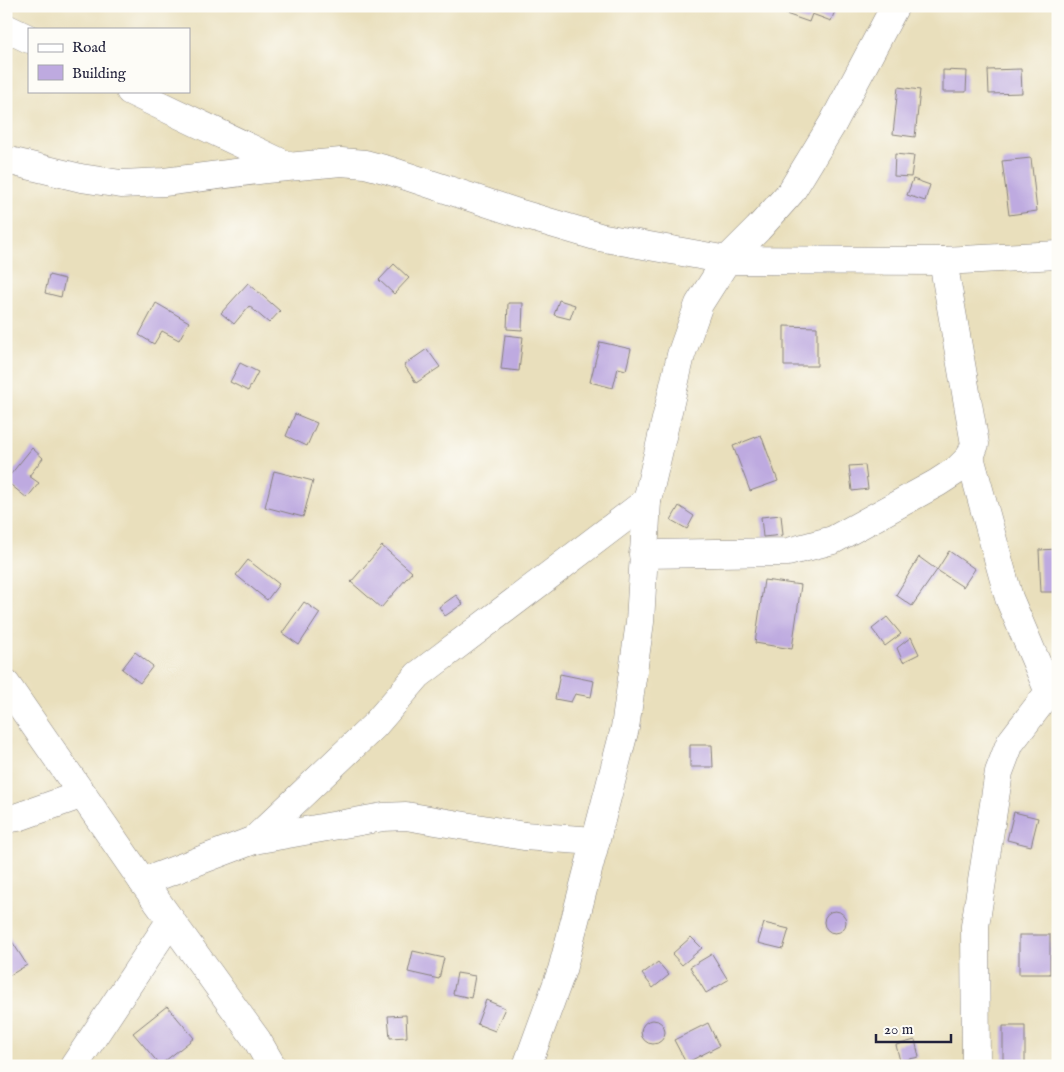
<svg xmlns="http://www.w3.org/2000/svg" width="1064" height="1072" font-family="'IM FELL English',serif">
<rect width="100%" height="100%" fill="#fdfcf7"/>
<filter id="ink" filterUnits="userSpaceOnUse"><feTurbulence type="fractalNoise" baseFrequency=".02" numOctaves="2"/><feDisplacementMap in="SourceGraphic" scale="10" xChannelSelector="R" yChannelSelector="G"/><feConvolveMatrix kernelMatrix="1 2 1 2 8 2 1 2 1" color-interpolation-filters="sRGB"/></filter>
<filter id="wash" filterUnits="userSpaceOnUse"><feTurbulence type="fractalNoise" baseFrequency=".0096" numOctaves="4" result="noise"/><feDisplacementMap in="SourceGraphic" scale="20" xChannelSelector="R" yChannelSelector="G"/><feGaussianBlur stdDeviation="1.12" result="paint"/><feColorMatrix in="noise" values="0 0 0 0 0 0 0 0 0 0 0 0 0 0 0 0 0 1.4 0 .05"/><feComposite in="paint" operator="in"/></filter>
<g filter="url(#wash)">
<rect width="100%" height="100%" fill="#e9dfbc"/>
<g id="blocks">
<g fill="#beaae0">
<path d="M 789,6 L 837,6 L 831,21 L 812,14 L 809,22 L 786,14 Z"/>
<path d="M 1021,69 L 1022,93 L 989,94 L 988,70 Z"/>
<path d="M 943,70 L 967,71 L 966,92 L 943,92 Z"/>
<path d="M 898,87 L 920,90 L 915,137 L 893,134 Z"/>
<path d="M 895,154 L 914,156 L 911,177 L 894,176 Z"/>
<path d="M 1031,158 L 1037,211 L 1009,215 L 1002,161 Z"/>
<path d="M 913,179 L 930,185 L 925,201 L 907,195 Z"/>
<path d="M 394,264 L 409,278 L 394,294 L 379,280 Z"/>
<path d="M 49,275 L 65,279 L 61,297 L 45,293 Z"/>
<path d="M 248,283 L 280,311 L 269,323 L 249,306 L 234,324 L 221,313 Z"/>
<path d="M 559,300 L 575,305 L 570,319 L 554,315 Z"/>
<path d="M 156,303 L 189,322 L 179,340 L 162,331 L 154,344 L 139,335 Z"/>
<path d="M 508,303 L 523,303 L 522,330 L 507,329 Z"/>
<path d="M 784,326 L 817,327 L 817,366 L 784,366 Z"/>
<path d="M 505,335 L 523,337 L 519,371 L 501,369 Z"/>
<path d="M 600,342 L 631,349 L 626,370 L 618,368 L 613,388 L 590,382 Z"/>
<path d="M 427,349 L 440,367 L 416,383 L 404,365 Z"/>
<path d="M 240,363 L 258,372 L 248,391 L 230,382 Z"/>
<path d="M 295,414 L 317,423 L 307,446 L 286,436 Z"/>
<path d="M 761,435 L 778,481 L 750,491 L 733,446 Z"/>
<path d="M 32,448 L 43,458 L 29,476 L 39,483 L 27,498 L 6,481 L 6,480 Z"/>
<path d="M 865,465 L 868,489 L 852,491 L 849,466 Z"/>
<path d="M 274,471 L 313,481 L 303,517 L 265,507 Z"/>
<path d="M 679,506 L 694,516 L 687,529 L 671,520 Z"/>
<path d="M 781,515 L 783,535 L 763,537 L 761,517 Z"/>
<path d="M 382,546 L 412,572 L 381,608 L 351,582 Z"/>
<path d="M 1058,549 L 1058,592 L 1041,592 L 1039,550 Z"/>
<path d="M 949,551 L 975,569 L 963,587 L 937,570 Z"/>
<path d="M 919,557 L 937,570 L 912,606 L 896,595 Z"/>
<path d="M 248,560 L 279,584 L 267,600 L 236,575 Z"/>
<path d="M 764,580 L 801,585 L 792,649 L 755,643 Z"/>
<path d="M 456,595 L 463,604 L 445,616 L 439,607 Z"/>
<path d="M 304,602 L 320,613 L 299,645 L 282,633 Z"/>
<path d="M 887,617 L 901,634 L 885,646 L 872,629 Z"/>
<path d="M 911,637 L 919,654 L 903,662 L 897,648 Z"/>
<path d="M 135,652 L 153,666 L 140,683 L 122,669 Z"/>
<path d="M 560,674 L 594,681 L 591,697 L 575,694 L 571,702 L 555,699 Z"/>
<path d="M 690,745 L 712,745 L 713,767 L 690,767 Z"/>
<path d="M 1014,812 L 1038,818 L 1031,846 L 1007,840 Z"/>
<circle cx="835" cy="922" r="11"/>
<path d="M 764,923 L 789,929 L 783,949 L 758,943 Z"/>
<path d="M 6,932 L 27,965 L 7,977 L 6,976 Z"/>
<rect x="1019" y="935" width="31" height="39"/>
<path d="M 691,937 L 702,948 L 682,965 L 672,954 Z"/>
<path d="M 413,951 L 444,958 L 439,979 L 408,972 Z"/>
<path d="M 712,954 L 728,980 L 706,993 L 690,967 Z"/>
<path d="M 658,962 L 669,975 L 653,988 L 642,974 Z"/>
<path d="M 457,973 L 475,976 L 471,998 L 453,994 Z"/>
<path d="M 486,1000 L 505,1008 L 495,1031 L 477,1024 Z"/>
<path d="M 167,1006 L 194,1038 L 160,1065 L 133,1033 Z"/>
<path d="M 406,1015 L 407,1037 L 390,1038 L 388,1016 Z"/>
<circle cx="653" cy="1032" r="12"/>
<path d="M 708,1023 L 719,1046 L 686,1063 L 674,1040 Z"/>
<path d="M 1003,1026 L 1025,1026 L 1025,1065 L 1003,1064 Z"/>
<path d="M 915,1040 L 919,1057 L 900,1061 L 896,1045 Z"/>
</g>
</g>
</g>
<g filter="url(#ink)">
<use href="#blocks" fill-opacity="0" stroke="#86807c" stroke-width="1"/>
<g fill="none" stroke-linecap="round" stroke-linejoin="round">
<g stroke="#86807c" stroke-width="29">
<g id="minor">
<path d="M 6,28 L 29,39"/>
<path d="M 130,91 L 288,166"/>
<path d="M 6,160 L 81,178 L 121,184 L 164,182 L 266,169 L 341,162 L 365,164 L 388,170 L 521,214 L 599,237 L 727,260 L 758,229 L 791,192 L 833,123 L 895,6"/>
<path d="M 970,457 L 1009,598 L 1049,692 L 1010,743 L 999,772 L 975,926 L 976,1066"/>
<path d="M 643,554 L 788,552 L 833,540 L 937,483 L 957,470 L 970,457 L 975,444 L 943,261"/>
<path d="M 6,684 L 143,882 L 257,1040 L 272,1066"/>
<path d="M 6,819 L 18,817 L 83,794"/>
<path d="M 254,840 L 374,726 L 418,675 L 647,501"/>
<path d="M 143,882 L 254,840 L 383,817 L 406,816 L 524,836 L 595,841"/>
<path d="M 74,1066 L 171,920"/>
<path d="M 527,1066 L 562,970 L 625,728 L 640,622 L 647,501 L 681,355 L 699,304 L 727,260 L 943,261 L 1058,255"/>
</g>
</g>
<use href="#minor" stroke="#fff" stroke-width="28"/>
</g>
</g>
<rect width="1064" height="1072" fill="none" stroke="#fdfcf7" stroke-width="25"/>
<rect x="28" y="28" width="162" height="65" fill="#fdfcf7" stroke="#a5a5ac"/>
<rect x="38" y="44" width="25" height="8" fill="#ffffff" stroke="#a5a5ac"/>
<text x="72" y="52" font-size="15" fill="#22223b">Road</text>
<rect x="38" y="65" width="25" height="15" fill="#beaae0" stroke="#a5a5ac"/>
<text x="72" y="78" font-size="15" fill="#22223b">Building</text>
<path d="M876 1034v8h75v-8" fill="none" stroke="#22223b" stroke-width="2.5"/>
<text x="884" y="1034" font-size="15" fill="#22223b" stroke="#fdfcf7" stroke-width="4" paint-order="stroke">20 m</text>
</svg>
